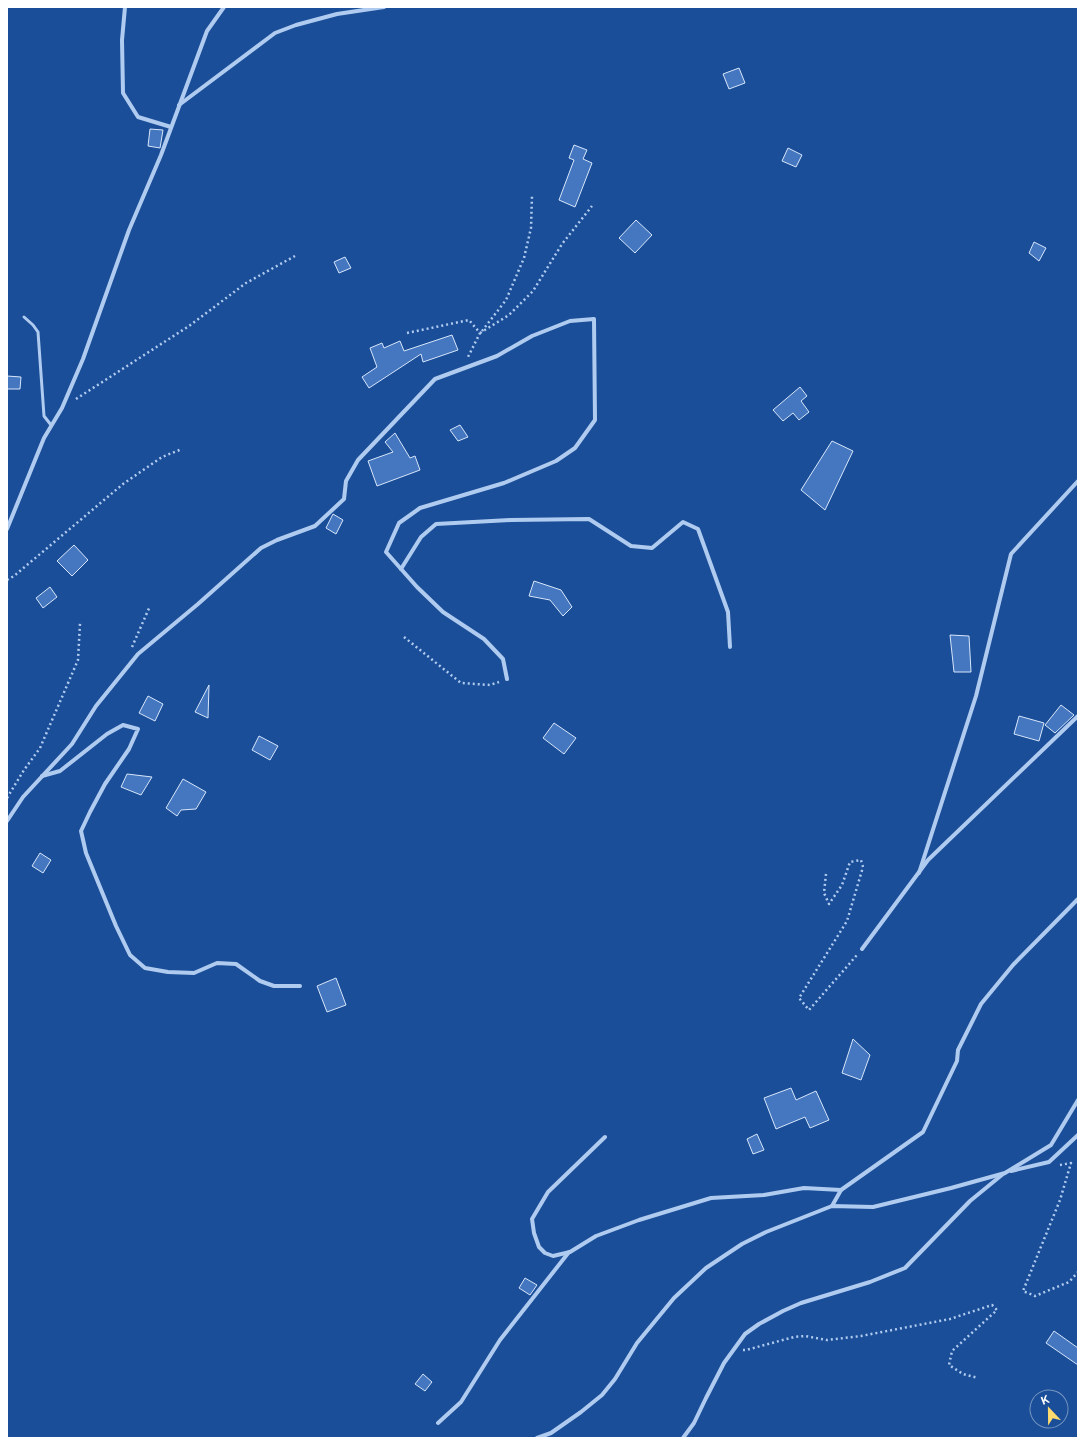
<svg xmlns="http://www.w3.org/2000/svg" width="1085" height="1445" font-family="Inter,sans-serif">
<rect width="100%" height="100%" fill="#1b4e98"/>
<g fill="#4477bf" stroke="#d7e6fb">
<path d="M 739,68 L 745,83 L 729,89 L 723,74 Z"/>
<path d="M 150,129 L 163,130 L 160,148 L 148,146 Z"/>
<path d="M 574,145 L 587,150 L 583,159 L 592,163 L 575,207 L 559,200 L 574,160 L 569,158 Z"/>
<path d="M 788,148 L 802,155 L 796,167 L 782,161 Z"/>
<path d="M 636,220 L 652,235 L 635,253 L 619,238 Z"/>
<path d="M 1034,242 L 1046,248 L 1039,261 L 1029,253 Z"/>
<path d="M 345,257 L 351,268 L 339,273 L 334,262 Z"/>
<path d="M 452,335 L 458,350 L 423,362 L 421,354 L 369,388 L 362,377 L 377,367 L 370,348 L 382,343 L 384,348 L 400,341 L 404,351 Z"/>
<path d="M 7,376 L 21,377 L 20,389 L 7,389 Z"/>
<path d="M 800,387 L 807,396 L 801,401 L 809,412 L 799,420 L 793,413 L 783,421 L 773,410 Z"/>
<path d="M 460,425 L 468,437 L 458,441 L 450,430 Z"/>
<path d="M 395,433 L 410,458 L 415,456 L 420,470 L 377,486 L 368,461 L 393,452 L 385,442 Z"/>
<path d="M 832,441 L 853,451 L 825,510 L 801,490 Z"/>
<path d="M 333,514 L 343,520 L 336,534 L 326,528 Z"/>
<path d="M 74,545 L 88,560 L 72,576 L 57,561 Z"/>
<path d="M 534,581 L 561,590 L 572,607 L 563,616 L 550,600 L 529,596 Z"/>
<path d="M 50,587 L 57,597 L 43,608 L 36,598 Z"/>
<path d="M 950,635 L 969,636 L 971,672 L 954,672 Z"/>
<path d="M 209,685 L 208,718 L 195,712 Z"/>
<path d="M 148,696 L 163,704 L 155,721 L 139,713 Z"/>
<path d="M 1061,705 L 1074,715 L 1055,733 L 1045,725 Z"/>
<path d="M 1019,716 L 1044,723 L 1039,741 L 1014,734 Z"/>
<path d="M 554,723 L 576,738 L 564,754 L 543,738 Z"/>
<path d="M 259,736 L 278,746 L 270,760 L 252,750 Z"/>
<path d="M 127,774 L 152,777 L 141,795 L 121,787 Z"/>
<path d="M 183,779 L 206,792 L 196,809 L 181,810 L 177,816 L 166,808 Z"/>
<path d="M 40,853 L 51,860 L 43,873 L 32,866 Z"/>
<path d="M 336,978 L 346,1005 L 327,1012 L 317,986 Z"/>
<path d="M 853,1039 L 870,1055 L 861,1080 L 842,1073 Z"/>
<path d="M 791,1088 L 796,1100 L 816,1091 L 829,1120 L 810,1128 L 805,1117 L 776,1129 L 764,1098 Z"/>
<path d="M 757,1134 L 764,1150 L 753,1154 L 747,1139 Z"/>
<path d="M 525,1278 L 537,1285 L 530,1295 L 519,1288 Z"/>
<path d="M 1054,1331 L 1078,1348 L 1078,1365 L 1046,1343 Z"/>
<path d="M 423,1374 L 432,1382 L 425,1391 L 415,1384 Z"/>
</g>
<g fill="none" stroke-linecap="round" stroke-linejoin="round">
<g stroke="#b0cbf0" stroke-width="2.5" stroke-dasharray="2 3" stroke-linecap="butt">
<path d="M 482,331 L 506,300 L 524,258 L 531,228 L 532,195"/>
<path d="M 407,333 L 469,320 L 480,333 L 468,357"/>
<path d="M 480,333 L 509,315 L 533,291 L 562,244 L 592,206"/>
<path d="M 76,399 L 189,326 L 246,283 L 295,256"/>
<path d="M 7,580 L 14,576 L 123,484 L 162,457 L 182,449"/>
<path d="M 404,637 L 461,683 L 490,685 L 499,682"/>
<path d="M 132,647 L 150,606"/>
<path d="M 7,798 L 24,770 L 40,748 L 78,660 L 80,623"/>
<path d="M 826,874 L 824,893 L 829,904 L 842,885 L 850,862 L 861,860 L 863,867 L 847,921 L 799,998 L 809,1010 L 857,955"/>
<path d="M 1060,1165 L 1071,1163 L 1060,1200 L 1023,1291 L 1035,1296 L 1069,1282 L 1078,1272"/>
<path d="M 743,1350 L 746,1350 L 794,1337 L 805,1336 L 827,1340 L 861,1336 L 950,1319 L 992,1305 L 997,1310 L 952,1351 L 949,1365 L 963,1374 L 978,1378"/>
</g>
<path stroke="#b0cbf0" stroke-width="3" d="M 24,317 L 33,325 L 38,332 L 44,416 L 51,425"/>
<g stroke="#b0cbf0" stroke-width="4">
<path d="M 125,7 L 122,40 L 123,93 L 138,117 L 171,127"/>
<path d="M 179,105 L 275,33 L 296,25 L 337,14 L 384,7"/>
<path d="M 7,529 L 44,438 L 62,408 L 83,359 L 129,230 L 161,155 L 207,31 L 224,7"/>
<path d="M 401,569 L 421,537 L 436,524 L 511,520 L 589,519 L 631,546 L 652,548 L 683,522 L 698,529 L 728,612 L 730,647"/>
<path d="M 42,776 L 60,771 L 107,734 L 123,725 L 138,729 L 129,749 L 105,784 L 90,812 L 81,831 L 86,853 L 116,926 L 130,955 L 145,968 L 168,972 L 194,973 L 217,963 L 236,964 L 260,981 L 274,986 L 300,986"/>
<path d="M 7,821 L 23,797 L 72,744 L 96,706 L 138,654 L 198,604 L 261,548 L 277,540 L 315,526 L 344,499 L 346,481 L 358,460 L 435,379 L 497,356 L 532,336 L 570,321 L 594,319 L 595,420 L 575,448 L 556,461 L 504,483 L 420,508 L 399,523 L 386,552 L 417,587 L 443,612 L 484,639 L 503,659 L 507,679"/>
<path d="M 919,873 L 976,696 L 1011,554 L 1078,481"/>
<path d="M 862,949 L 928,860 L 1078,716"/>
<path d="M 605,1137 L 548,1192 L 532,1219 L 534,1233 L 539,1247 L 545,1253 L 553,1256 L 570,1252 L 596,1236 L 639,1220 L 711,1198 L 764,1195 L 804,1188 L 841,1190"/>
<path d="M 1011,1171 L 1049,1162 L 1078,1135"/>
<path d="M 832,1206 L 841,1190 L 923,1132 L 957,1061 L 958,1050 L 981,1004 L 1013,965 L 1078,899"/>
<path d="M 438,1423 L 461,1402 L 500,1340 L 569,1252"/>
<path d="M 537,1438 L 551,1433 L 581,1412 L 602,1395 L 615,1379 L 637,1343 L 674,1298 L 706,1268 L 742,1244 L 766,1232 L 832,1206 L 873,1207 L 951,1188 L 1005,1173 L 1051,1145 L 1078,1100"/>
<path d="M 683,1438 L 694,1423 L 706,1398 L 724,1363 L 745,1334 L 759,1324 L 783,1311 L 801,1303 L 870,1282 L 905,1268 L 970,1201 L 1003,1174"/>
</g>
</g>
<rect width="1085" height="1445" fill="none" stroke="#ffffff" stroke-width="16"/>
<g transform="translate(1049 1409) rotate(338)"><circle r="19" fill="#1b4e98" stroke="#7695c1"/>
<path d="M0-3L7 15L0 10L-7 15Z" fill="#ffda6f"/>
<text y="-6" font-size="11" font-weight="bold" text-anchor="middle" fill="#ffffff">K</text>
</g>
</svg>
